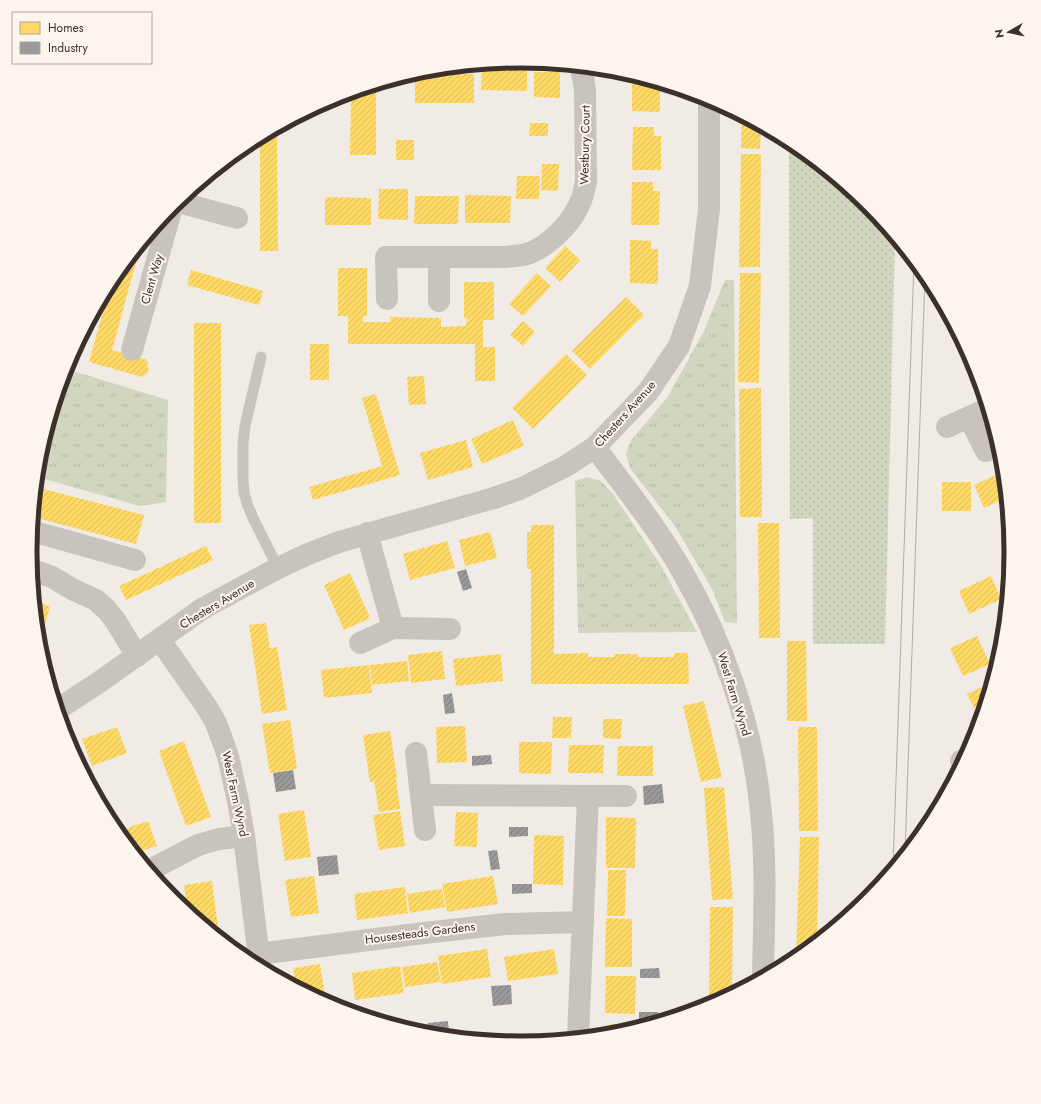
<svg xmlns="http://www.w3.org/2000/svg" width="1041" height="1104" font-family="Jost,sans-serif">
<defs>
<pattern id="grass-tufts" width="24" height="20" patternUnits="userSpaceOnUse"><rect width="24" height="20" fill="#d1d6bf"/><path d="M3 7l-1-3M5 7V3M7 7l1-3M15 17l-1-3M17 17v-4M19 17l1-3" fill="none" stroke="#b4b8a4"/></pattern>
<pattern id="garden-dots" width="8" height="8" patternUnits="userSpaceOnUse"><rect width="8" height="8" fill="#d1d6bf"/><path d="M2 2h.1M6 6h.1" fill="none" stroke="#b4b8a4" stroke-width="1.8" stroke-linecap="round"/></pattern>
<pattern id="homes-hatch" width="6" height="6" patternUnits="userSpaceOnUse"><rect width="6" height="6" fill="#ffd966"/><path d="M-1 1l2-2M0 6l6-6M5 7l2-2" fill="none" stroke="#dbbb59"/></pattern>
<pattern id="industry-hatch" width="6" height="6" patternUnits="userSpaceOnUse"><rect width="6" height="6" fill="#999"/><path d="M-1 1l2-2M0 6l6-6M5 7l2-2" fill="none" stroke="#7e7d7d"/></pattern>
</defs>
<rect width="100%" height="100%" fill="#f0ebe5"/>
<g fill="url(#grass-tufts)">
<path d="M 725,280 L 734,280 L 737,623 L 725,622 L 713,591 L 675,526 L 630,468 L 626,454 L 631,440 L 667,398 L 704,331 Z"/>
<path d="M 66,369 L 168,400 L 166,502 L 140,506 L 37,477 L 39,456 Z"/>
<path d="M 587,477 L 601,481 L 613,494 L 660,564 L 697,632 L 578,633 L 575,481 Z"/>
</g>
<path fill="url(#garden-dots)" d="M 789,142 L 793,144 L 867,205 L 895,238 L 885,644 L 813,644 L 813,518 L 790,519 Z"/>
<g fill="url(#homes-hatch)">
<path d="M 490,64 L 527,65 L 527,91 L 481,90 L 482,65 Z"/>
<path d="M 534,72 L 560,72 L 560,98 L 534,97 Z"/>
<path d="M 417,73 L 474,74 L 474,103 L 415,103 L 415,74 Z"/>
<path d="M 632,76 L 660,84 L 660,112 L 632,111 Z"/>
<path d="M 368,88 L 376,88 L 376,155 L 350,155 L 351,93 Z"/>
<path d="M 742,117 L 761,127 L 760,149 L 741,148 Z"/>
<path d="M 530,123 L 548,123 L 548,136 L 529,136 Z"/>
<path d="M 633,127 L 654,127 L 654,136 L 661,136 L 661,170 L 632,170 Z"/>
<path d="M 277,129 L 278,251 L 260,251 L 260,138 Z"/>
<rect x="396" y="140" width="18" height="20"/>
<path d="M 741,154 L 761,154 L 760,267 L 739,267 Z"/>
<path d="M 542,164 L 559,164 L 558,191 L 541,190 Z"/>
<path d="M 517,176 L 540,176 L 539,199 L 516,199 Z"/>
<path d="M 632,182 L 653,182 L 653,191 L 660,191 L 659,225 L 631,225 Z"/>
<path d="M 379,189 L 408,189 L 408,220 L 378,219 Z"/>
<path d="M 465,195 L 511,196 L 510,223 L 465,223 Z"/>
<path d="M 415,196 L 459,196 L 458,224 L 414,224 Z"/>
<path d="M 325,197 L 371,198 L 371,225 L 325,225 Z"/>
<path d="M 630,240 L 651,241 L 651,249 L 658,249 L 658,284 L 630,283 Z"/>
<path d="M 565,246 L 580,260 L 560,282 L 545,268 Z"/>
<path d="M 139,248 L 140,248 L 112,350 L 147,360 L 149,372 L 142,377 L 89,362 L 111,283 L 113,279 Z"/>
<path d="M 338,268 L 367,268 L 367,316 L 363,316 L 363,322 L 390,322 L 390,317 L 441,318 L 441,327 L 466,326 L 467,318 L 464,318 L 464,282 L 494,282 L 494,320 L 483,320 L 483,347 L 495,347 L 495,381 L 475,381 L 475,344 L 348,344 L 348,316 L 338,316 Z"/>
<path d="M 191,270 L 263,291 L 259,305 L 187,285 Z"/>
<path d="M 537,273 L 551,286 L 523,316 L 509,304 Z"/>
<path d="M 740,273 L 761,273 L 759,383 L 738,382 Z"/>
<path d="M 626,297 L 644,315 L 590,369 L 572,351 Z"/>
<path d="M 523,321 L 535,332 L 523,346 L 510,335 Z"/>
<rect x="194" y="323" width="27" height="200"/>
<rect x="310" y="344" width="19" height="36"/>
<path d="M 566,354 L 587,375 L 533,429 L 512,408 Z"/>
<path d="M 424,376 L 426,404 L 409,405 L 407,377 Z"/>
<path d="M 761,388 L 762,517 L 740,517 L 739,389 Z"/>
<path d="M 376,394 L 400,475 L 313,500 L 309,487 L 382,466 L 362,398 Z"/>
<path d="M 513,420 L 524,446 L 482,464 L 471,439 Z"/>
<path d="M 466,440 L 473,467 L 428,480 L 420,453 Z"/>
<path d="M 1003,472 L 1006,498 L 984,508 L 974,485 Z"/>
<rect x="942" y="482" width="29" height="29"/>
<path d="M 36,487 L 144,515 L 136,544 L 33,517 Z"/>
<path d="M 758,523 L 779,523 L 780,638 L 759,638 Z"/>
<path d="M 531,525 L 554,525 L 554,654 L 588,653 L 588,657 L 614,657 L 614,654 L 638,654 L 638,657 L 674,657 L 674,653 L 688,653 L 689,684 L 531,684 L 531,569 L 527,569 L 527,532 L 531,532 Z"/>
<path d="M 490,532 L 497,558 L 465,566 L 459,540 Z"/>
<path d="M 447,541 L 455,568 L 410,580 L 403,554 Z"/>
<path d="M 206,546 L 213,560 L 126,600 L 119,586 Z"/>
<path d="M 350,573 L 370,618 L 344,630 L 324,585 Z"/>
<path d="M 991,576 L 1001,599 L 969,614 L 959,591 Z"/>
<path d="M 35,602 L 50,606 L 42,636 L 38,635 Z"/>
<path d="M 266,623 L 270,648 L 277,647 L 287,710 L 262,714 L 249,625 Z"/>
<path d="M 977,636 L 990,664 L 963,676 L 950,648 Z"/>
<path d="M 787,641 L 806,641 L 807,721 L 787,721 Z"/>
<path d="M 442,651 L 445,679 L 411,683 L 408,655 Z"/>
<path d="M 501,654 L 503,681 L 456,686 L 453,659 Z"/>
<path d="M 407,661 L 409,681 L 372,685 L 370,665 Z"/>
<path d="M 369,665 L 372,693 L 324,698 L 321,670 Z"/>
<path d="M 991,683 L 985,702 L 974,708 L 967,694 Z"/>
<path d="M 704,701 L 722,777 L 701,782 L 683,706 Z"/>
<path d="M 983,709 L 978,724 L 973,713 Z"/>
<path d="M 553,717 L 572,717 L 571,738 L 552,738 Z"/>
<path d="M 603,719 L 622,719 L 621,739 L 603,738 Z"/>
<path d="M 290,720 L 297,769 L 270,773 L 262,724 Z"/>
<path d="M 465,726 L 467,762 L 437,763 L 436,727 Z"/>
<path d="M 117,727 L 127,753 L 92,766 L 82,739 Z"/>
<path d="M 798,727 L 817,727 L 818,831 L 799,831 Z"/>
<path d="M 390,731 L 397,778 L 396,778 L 400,809 L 379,812 L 374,781 L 370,782 L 363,735 Z"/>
<path d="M 184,741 L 211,817 L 186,826 L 159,751 Z"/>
<path d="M 519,742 L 552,742 L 551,774 L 519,773 Z"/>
<path d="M 569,745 L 604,745 L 603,773 L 568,773 Z"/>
<path d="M 618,746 L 653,746 L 653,776 L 617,776 Z"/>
<path d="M 724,787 L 733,899 L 712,900 L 704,788 Z"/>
<path d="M 304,810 L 311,857 L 285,861 L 278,814 Z"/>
<path d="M 400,811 L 405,846 L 379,850 L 373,815 Z"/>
<path d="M 456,812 L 478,813 L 477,847 L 454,846 Z"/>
<path d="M 606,817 L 636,818 L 635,868 L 606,868 Z"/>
<path d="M 148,821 L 157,846 L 136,853 L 118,831 Z"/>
<path d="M 534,835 L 564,836 L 563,885 L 533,884 Z"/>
<path d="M 800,837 L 819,837 L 817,940 L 796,957 Z"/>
<path d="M 608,870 L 626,870 L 625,916 L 607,916 Z"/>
<path d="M 314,876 L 319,913 L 291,917 L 285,880 Z"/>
<path d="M 493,876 L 498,904 L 447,912 L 442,884 Z"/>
<path d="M 212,881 L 218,928 L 211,929 L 187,910 L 184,885 Z"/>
<path d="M 405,887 L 408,913 L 357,920 L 354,894 Z"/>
<path d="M 442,889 L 445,907 L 410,913 L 407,894 Z"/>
<path d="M 710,907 L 733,907 L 732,992 L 709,1005 Z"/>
<path d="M 606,918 L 632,919 L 632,967 L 605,967 Z"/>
<path d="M 487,949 L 491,977 L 442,984 L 438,956 Z"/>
<path d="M 554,949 L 558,974 L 508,981 L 504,957 Z"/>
<path d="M 437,962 L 441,982 L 405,987 L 402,967 Z"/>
<path d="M 320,964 L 325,995 L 325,1001 L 295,985 L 295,983 L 293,968 Z"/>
<path d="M 400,966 L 404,993 L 355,1000 L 352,973 Z"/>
<path d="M 606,976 L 636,976 L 635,1014 L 605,1013 Z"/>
<path d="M 610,1024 L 637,1024 L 637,1027 L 616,1033 L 610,1034 Z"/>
</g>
<g fill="url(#industry-hatch)">
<path d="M 466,569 L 472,588 L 463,591 L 457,572 Z"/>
<path d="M 452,693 L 455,713 L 445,714 L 443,695 Z"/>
<path d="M 491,755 L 492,764 L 472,766 L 472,756 Z"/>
<path d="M 293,770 L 296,789 L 276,792 L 273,773 Z"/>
<path d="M 662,784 L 664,803 L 644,805 L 643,786 Z"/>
<path d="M 509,827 L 528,827 L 528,836 L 509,837 Z"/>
<path d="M 497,850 L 500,869 L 491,870 L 488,851 Z"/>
<path d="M 337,855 L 339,874 L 319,876 L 317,857 Z"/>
<path d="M 512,884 L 532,884 L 532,893 L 512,894 Z"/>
<path d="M 659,968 L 660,978 L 640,978 L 640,969 Z"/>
<path d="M 511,985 L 512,1004 L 493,1006 L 491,986 Z"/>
<path d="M 639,1012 L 658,1012 L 658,1020 L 655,1021 L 639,1022 Z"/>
<path d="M 448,1021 L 449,1035 L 429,1034 L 428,1023 Z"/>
</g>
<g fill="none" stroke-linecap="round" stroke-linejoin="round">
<path stroke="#c9c3be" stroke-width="11" d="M 261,357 L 245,426 L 243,444 L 243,479 L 244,493 L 248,506 L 253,518 L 278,568"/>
<g stroke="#c9c3be" stroke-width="22">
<path d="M 178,202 L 237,218"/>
<path d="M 387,299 L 386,257 C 417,257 448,257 478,257 C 494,257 512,258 527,254 C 546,248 570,225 578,207 C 583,199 584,190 586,181 L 585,90 L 581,67"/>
<path d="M 439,301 L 439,257"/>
<path d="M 132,350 L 172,207"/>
<path d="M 969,417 L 986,451"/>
<path d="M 947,427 L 987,409"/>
<path d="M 595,447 C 625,488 657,527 682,571 C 722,640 752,724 760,804 C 767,861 764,918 763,976"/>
<path d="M 32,531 L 135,560"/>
<path d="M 367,533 L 393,628"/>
<path d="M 32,570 L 52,577 L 74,590 L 96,600 L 107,610 L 115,620 L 137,656"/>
<path d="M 160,640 L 208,709 L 216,723 L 228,756 L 238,801 L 244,836 L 260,966"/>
<path d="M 360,643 L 393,628 L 450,629"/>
<path d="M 58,709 L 98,683 L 202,609 L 278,568 L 308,554 L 339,542 L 494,498 L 520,489 L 566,466 L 595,447 L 648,392 L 679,346 L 700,286 L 709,209 L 709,99"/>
<path d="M 416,753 L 425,830"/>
<path d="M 961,761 L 962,762"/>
<path d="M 421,795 L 626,796"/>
<path d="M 150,870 L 198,845 L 219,839 L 244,836"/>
<path d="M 258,954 L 424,933 L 505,924 L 583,922"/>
<path d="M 578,1037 L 588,796"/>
</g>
<g stroke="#b1aca8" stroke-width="1">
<path d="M 905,853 L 925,276"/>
<path d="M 893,867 L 914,262"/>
</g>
</g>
<g text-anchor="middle" stroke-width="4" stroke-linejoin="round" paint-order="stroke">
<g font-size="12" fill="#3b302b" stroke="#fbf5ee">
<text transform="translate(585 145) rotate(-89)" y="4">Westbury Court</text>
<text transform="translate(152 279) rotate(-74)" y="4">Clent Way</text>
<text transform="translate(625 414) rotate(-48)" y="4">Chesters Avenue</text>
<text transform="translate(217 604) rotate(-31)" y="4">Chesters Avenue</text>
<text transform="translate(734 694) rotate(73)" y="4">West Farm Wynd</text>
<text transform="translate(235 794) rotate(78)" y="4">West Farm Wynd</text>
<text transform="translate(420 933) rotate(-7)" y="4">Housesteads Gardens</text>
</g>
</g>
<path d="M0 0H1041V1104H0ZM520 68H521A483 483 0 0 1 1004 551V553A483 483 0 0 1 521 1036H520A483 483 0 0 1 37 553V551A483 483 0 0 1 520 68Z" fill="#fbf5ee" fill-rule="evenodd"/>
<path fill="none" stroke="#3b302b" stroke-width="5" d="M520 68H521A483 483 0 0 1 1004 551V553A483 483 0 0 1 521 1036H520A483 483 0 0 1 37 553V551A483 483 0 0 1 520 68Z"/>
<rect x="12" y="12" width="140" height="52" fill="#fbf5ee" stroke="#aea6a0"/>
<rect x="20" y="22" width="20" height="12" fill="#ffd966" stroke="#aea6a0"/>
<text x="48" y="32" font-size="12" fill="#3b302b">Homes</text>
<rect x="20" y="42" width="20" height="12" fill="#999999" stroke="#aea6a0"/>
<text x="48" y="52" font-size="12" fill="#3b302b">Industry</text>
<g transform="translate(1009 32) rotate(261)" stroke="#fbf5ee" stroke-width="3" paint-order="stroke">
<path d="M0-3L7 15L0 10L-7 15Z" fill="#3b302b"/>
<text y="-6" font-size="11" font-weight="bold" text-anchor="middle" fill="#3b302b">N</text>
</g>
</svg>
